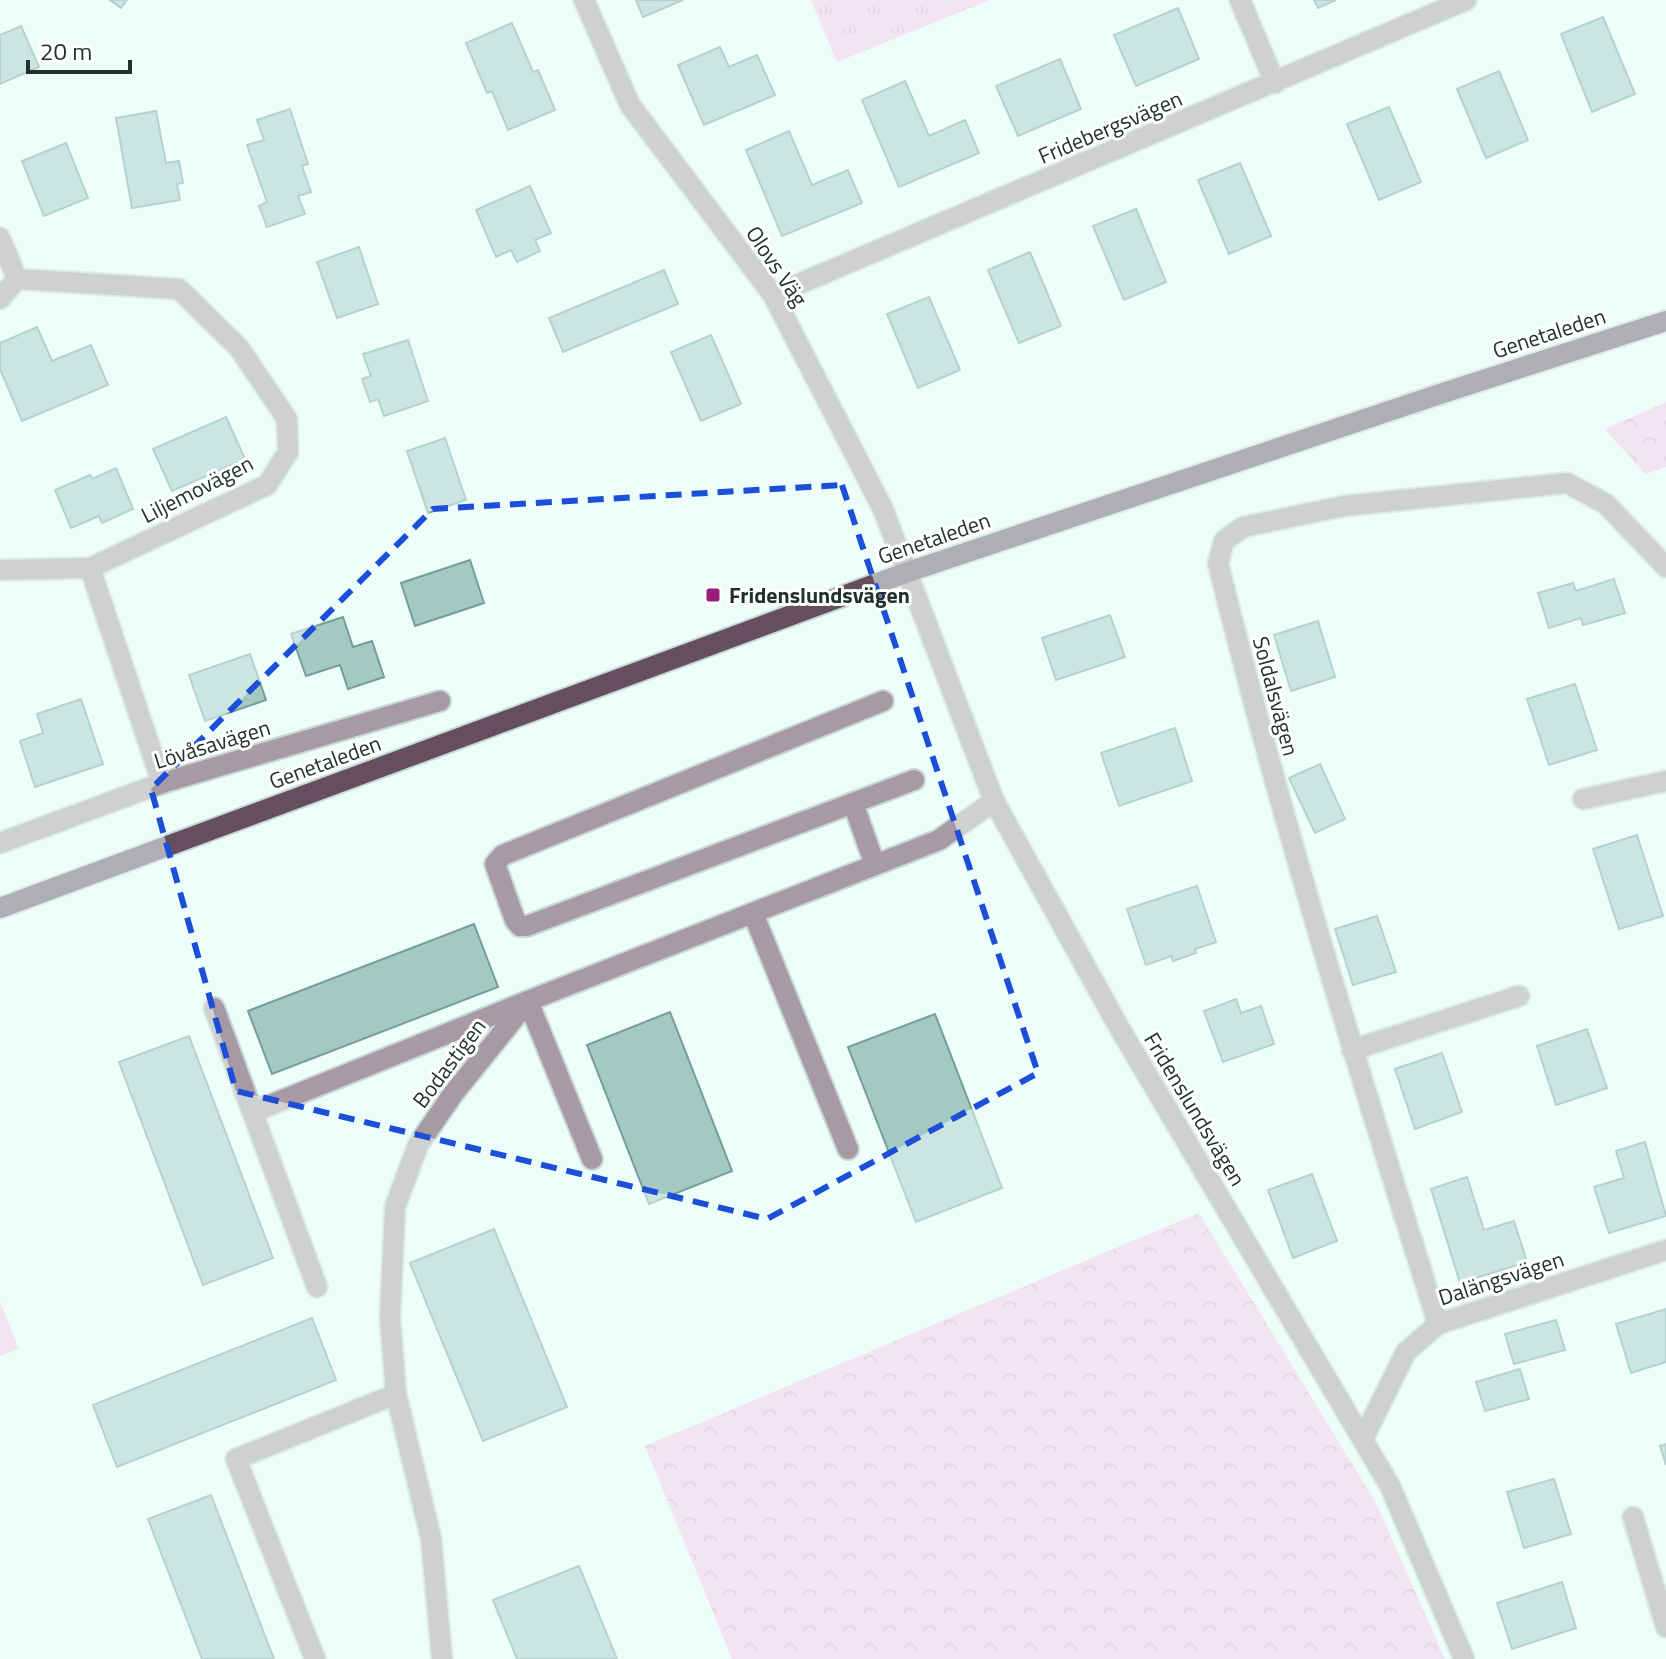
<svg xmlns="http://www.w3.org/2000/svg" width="1666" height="1659" font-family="'Titillium Web',sans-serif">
<defs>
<pattern id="grass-tufts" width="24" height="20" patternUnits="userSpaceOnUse" patternTransform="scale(2)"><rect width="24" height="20" fill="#fbc6e9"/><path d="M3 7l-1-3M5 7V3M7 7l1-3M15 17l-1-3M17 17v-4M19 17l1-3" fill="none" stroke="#d7abc8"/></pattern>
<pattern id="forest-crowns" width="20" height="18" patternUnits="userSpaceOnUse" patternTransform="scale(2)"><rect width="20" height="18" fill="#fbc6e9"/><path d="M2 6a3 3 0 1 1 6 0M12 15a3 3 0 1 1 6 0" fill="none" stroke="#d7abc8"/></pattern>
</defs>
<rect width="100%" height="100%" fill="#edfdfa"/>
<path fill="url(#grass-tufts)" d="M 811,0 L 990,0 L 837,62 Z"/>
<g fill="url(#forest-crowns)">
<path d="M 1666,402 L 1666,467 L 1645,474 L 1605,429 Z"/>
<path d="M 1199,1213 L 1376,1503 L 1445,1659 L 732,1659 L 645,1446 Z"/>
</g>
<path fill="#fbc6e9" d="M 0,1301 L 19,1349 L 0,1356 Z"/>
<g fill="#a2cac2" stroke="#779e96" stroke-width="2">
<path d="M 110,0 L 127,0 L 121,8 Z"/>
<path d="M 636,0 L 683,0 L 643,17 Z"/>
<path d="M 1314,0 L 1336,0 L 1318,8 Z"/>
<path d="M 1178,8 L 1199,59 L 1136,86 L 1114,35 Z"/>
<path d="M 1603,17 L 1635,94 L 1592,112 L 1561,34 Z"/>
<path d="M 512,23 L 533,72 L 538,70 L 555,110 L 508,130 L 492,91 L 487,93 L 466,43 Z"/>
<path d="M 21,26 L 39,67 L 0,84 L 0,35 Z"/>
<path d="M 720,47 L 729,67 L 757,55 L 775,95 L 704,125 L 678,65 Z"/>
<path d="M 1060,59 L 1081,109 L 1018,136 L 996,86 Z"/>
<path d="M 1499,71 L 1528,140 L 1486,158 L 1457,89 Z"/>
<path d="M 905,81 L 929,136 L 965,120 L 979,153 L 899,187 L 862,100 Z"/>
<path d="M 1389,107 L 1421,182 L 1379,200 L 1347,124 Z"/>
<path d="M 290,109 L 308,164 L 302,166 L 311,192 L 298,196 L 305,214 L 267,227 L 259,206 L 267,202 L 247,145 L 264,140 L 257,120 Z"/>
<path d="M 156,111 L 166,163 L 179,161 L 183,183 L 177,184 L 180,200 L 132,208 L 116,118 Z"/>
<path d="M 789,131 L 812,185 L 848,170 L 862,203 L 782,236 L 746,150 Z"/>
<path d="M 66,143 L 88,198 L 44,216 L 22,161 Z"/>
<path d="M 1240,163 L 1271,236 L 1229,254 L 1198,180 Z"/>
<path d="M 530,186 L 551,233 L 535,240 L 540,251 L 517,262 L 511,250 L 496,257 L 476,210 Z"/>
<path d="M 1136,209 L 1166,282 L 1124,300 L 1093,226 Z"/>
<path d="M 359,247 L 378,304 L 337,318 L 317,262 Z"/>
<path d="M 1030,252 L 1061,326 L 1019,343 L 988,270 Z"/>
<path d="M 664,270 L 678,304 L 563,352 L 549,318 Z"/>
<path d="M 929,297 L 960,370 L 918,388 L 887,314 Z"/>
<path d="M 37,327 L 52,361 L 91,345 L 108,385 L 22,421 L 0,369 L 0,343 Z"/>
<path d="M 711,335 L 741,404 L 701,421 L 671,352 Z"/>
<path d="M 408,340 L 428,401 L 384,416 L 378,399 L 370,402 L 362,379 L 371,376 L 363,354 Z"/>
<path d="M 226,417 L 245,459 L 172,491 L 153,449 Z"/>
<path d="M 445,438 L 466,500 L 428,513 L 407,451 Z"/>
<path d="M 116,468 L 133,509 L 102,523 L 99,516 L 71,528 L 55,490 L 90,475 L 92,479 Z"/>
<path d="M 470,560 L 484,603 L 415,626 L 401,583 Z"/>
<path d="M 1614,579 L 1625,613 L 1583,625 L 1581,618 L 1549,628 L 1538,593 L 1573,583 L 1576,591 Z"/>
<path d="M 1110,615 L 1125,657 L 1056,680 L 1042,638 Z"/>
<path d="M 343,617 L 353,647 L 372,641 L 384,677 L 348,689 L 340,665 L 306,676 L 291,634 Z"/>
<path d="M 1318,621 L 1335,677 L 1291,691 L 1274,635 Z"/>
<path d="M 250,654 L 266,700 L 205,721 L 189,675 Z"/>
<path d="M 1575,684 L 1597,750 L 1549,765 L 1527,699 Z"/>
<path d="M 81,699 L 103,764 L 35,787 L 20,741 L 43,733 L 37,714 Z"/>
<path d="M 1175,728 L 1192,781 L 1119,806 L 1101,753 Z"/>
<path d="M 1320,764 L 1345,819 L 1315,833 L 1289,778 Z"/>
<path d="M 1637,835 L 1663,916 L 1619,929 L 1593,849 Z"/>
<path d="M 1197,886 L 1216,942 L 1195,949 L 1196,953 L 1173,961 L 1171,956 L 1146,965 L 1127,909 Z"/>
<path d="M 1377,916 L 1396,972 L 1353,985 L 1335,929 Z"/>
<path d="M 474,924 L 498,987 L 272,1074 L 248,1011 Z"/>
<path d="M 1236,999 L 1241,1013 L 1261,1006 L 1274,1044 L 1223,1062 L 1204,1011 Z"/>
<path d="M 670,1012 L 732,1171 L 649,1204 L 587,1045 Z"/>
<path d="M 935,1014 L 1002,1188 L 916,1222 L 848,1047 Z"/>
<path d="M 1587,1029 L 1607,1088 L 1556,1105 L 1537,1046 Z"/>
<path d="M 189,1036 L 273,1258 L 203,1285 L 119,1062 Z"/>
<path d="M 1442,1053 L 1462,1112 L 1415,1129 L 1395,1069 Z"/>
<path d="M 1645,1142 L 1666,1216 L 1609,1233 L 1594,1187 L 1624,1178 L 1616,1151 Z"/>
<path d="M 1312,1174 L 1337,1241 L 1293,1258 L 1268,1190 Z"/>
<path d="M 1467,1177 L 1484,1230 L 1514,1221 L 1527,1262 L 1460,1283 L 1431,1189 Z"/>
<path d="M 494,1229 L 567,1407 L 483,1441 L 410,1263 Z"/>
<path d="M 1666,1309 L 1666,1362 L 1631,1373 L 1616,1324 Z"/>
<path d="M 312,1318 L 336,1380 L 117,1467 L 93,1405 Z"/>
<path d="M 1556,1320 L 1565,1350 L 1514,1364 L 1505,1334 Z"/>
<path d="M 1520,1369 L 1529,1399 L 1485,1411 L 1476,1382 Z"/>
<path d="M 1666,1444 L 1666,1465 L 1660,1446 Z"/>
<path d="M 1554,1479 L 1571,1534 L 1524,1548 L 1507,1492 Z"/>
<path d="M 211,1495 L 274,1659 L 202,1659 L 148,1519 Z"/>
<path d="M 579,1566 L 617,1659 L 517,1659 L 493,1600 Z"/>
<path d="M 1562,1582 L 1576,1628 L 1512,1649 L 1497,1603 Z"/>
</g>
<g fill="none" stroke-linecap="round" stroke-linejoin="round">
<g stroke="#c8d8d5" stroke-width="24">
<g id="minor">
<path d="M 584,0 L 630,105 L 773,295 L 883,509 L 994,801 L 1120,1029 L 1390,1486 L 1464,1659"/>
<path d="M 1240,0 L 1275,83"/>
<path d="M 0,238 L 17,279 L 179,289 L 239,348 L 287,419 L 288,452 L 267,485 L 90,568 L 162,783"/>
<path d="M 773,295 L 1466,0"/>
<path d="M 0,299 L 17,279"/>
<path d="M 0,570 L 90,568"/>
<path d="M 883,701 L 503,855 L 495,864 L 515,920 L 520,926 L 527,926 L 914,780"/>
<path d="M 1583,799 L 1666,781"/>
<path d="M 853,803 L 875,865"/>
<path d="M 0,843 L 162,783 L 440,701"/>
<path d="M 753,913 L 848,1149"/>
<path d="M 214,1008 L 317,1287"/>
<path d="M 1352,1050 L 1519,996"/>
<path d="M 253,1112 L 528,1001 L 592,1159"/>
<path d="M 1438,1324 C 1359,1072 1281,820 1218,563 L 1224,541 L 1243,527 L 1344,506 L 1567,483 L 1606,504 L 1666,567"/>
<path d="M 1363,1439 L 1406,1352 L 1438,1324 L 1666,1250"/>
<path d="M 1633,1517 L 1666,1627"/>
<path d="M 315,1659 L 236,1459 L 396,1394"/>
<path d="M 442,1659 L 431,1538 L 396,1394 L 390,1318 L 395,1207 L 418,1145 L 453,1094 L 528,1001 L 939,840 L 994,801"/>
</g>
</g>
<g stroke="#c8d8d5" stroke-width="24">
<path id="major" d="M 0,908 L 908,572 L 1446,392 L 1666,321"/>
</g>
<use href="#minor" stroke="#a89aa3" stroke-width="20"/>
<use href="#major" stroke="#654e5d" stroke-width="20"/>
</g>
<path d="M0 0H1666V1659H0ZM 842,485 L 1038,1073 L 767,1219 L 236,1091 L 151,789 L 433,509 Z" fill="#edfdfa" fill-opacity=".55" fill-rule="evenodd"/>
<path fill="none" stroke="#1d4ed8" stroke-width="6" stroke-dasharray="16 10" stroke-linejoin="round" d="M 842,485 L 1038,1073 L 767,1219 L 236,1091 L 151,789 L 433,509 Z"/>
<rect fill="#961f7b" stroke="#fff" stroke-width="3" x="705" y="587" width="16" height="16" rx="4"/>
<g text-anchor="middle" stroke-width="6" stroke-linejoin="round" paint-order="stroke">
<g font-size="22" fill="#20312e" stroke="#fff">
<text transform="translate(1110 127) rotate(-23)" y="8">Fridebergsvägen</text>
<text transform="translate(777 266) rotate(56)" y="8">Olovs Väg</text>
<text transform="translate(1549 333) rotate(-18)" y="8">Genetaleden</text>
<text transform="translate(197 489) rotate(-27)" y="8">Liljemovägen</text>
<text transform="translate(934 538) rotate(-19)" y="8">Genetaleden</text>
<text transform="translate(1276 696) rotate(75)" y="8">Soldalsvägen</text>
<text transform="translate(212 744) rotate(-17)" y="8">Lövåsavägen</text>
<text transform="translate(325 762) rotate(-20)" y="8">Genetaleden</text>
<text transform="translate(449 1063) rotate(-53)" y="8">Bodastigen</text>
<text transform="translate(1195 1109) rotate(59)" y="8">Fridenslundsvägen</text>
<text transform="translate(1501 1278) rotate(-18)" y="8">Dalängsvägen</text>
</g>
<g font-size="22" font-weight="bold" fill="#20312e" stroke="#fff" text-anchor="start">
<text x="729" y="603">Fridenslundsvägen</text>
</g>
</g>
<path d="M28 60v12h102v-12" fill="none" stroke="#20312e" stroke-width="4"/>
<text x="40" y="60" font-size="24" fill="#20312e" stroke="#ffffff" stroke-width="6" paint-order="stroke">20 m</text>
</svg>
